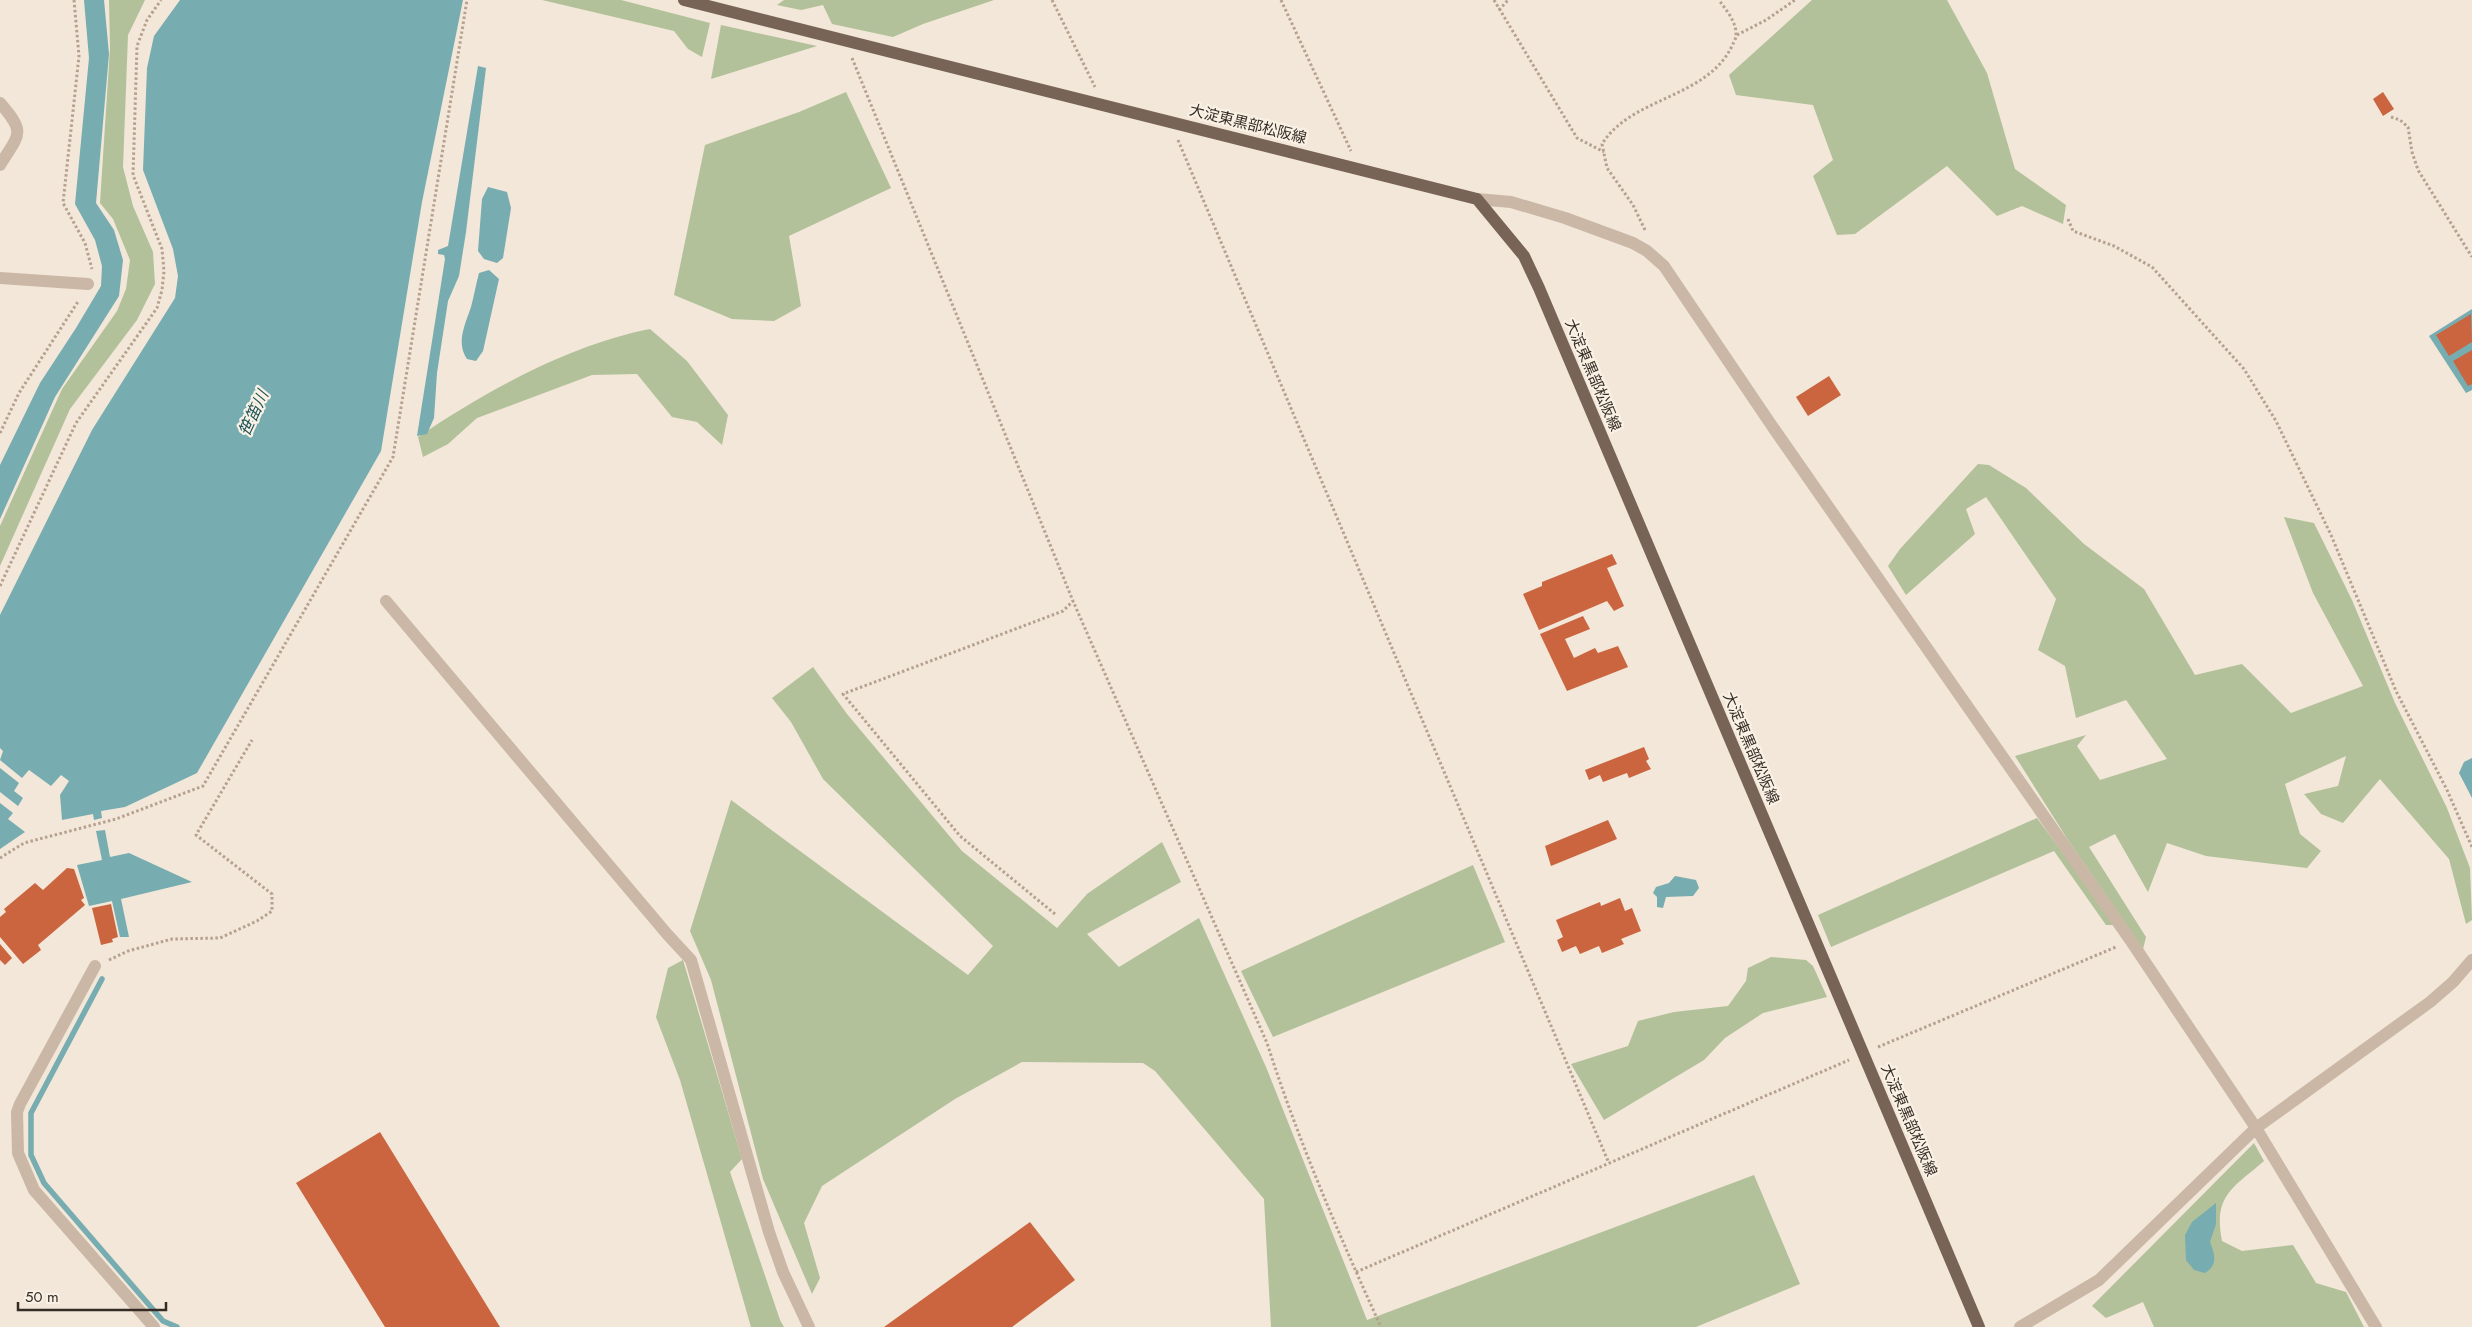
<svg xmlns="http://www.w3.org/2000/svg" width="2472" height="1327" font-family="Jost,'Noto Sans JP',sans-serif">
<rect width="100%" height="100%" fill="#f2e7d9"/>
<g fill="#b2c199">
<path d="M 109,0 L 145,0 L 128,35 L 123,167 L 133,206 L 153,252 L 155,284 L 137,320 L 70,409 L 0,566 L 0,526 L 62,389 L 117,311 L 126,289 L 130,260 L 113,219 L 100,203 L 110,48 Z"/>
<path d="M 542,0 L 621,0 L 710,23 L 702,57 L 688,49 L 674,31 Z"/>
<path d="M 784,0 L 994,0 L 923,24 L 893,37 L 832,24 L 823,5 L 801,10 L 777,5 Z"/>
<path d="M 1812,0 L 1947,0 L 1987,73 L 2015,169 L 2066,205 L 2063,224 L 2022,206 L 1997,216 L 1947,166 L 1855,234 L 1837,235 L 1813,176 L 1833,160 L 1813,105 L 1736,95 L 1729,75 Z"/>
<path d="M 721,25 L 817,46 L 711,79 Z"/>
<path d="M 846,92 L 891,188 L 789,236 L 801,306 L 774,321 L 732,319 L 674,295 L 705,145 L 799,112 Z"/>
<path d="M 650,329 L 687,361 L 728,415 L 722,445 L 697,422 L 672,417 L 637,374 L 592,375 L 477,418 L 448,444 L 423,457 L 418,437 C 484,392 571,344 650,329 Z"/>
<path d="M 1978,464 L 1989,465 L 2026,488 L 2084,544 L 2144,589 L 2195,675 L 2242,664 L 2291,713 L 2363,686 L 2313,593 L 2284,517 L 2314,523 L 2352,600 L 2395,703 L 2447,808 L 2470,868 L 2472,920 L 2466,924 L 2449,859 L 2380,779 L 2343,823 L 2321,814 L 2304,794 L 2338,786 L 2346,756 L 2285,784 L 2300,834 L 2321,851 L 2307,868 L 2206,856 L 2167,843 L 2148,892 L 2115,834 L 2089,847 L 2146,937 L 2143,949 L 2068,840 L 2015,756 L 2086,735 L 2077,746 L 2100,780 L 2167,759 L 2126,700 L 2076,718 L 2065,666 L 2038,650 L 2056,599 L 1986,497 L 1966,509 L 1975,534 L 1906,595 L 1888,566 L 1900,549 Z"/>
<path d="M 813,667 L 847,714 L 962,851 L 1057,928 L 1087,894 L 1162,842 L 1181,882 L 1087,934 L 1119,967 L 1199,918 L 1266,1067 L 1367,1320 L 1754,1175 L 1800,1284 L 1696,1327 L 1271,1327 L 1264,1199 L 1155,1071 L 1143,1063 L 1022,1062 L 955,1099 L 822,1186 L 804,1223 L 820,1278 L 812,1294 L 763,1179 L 711,980 L 690,931 L 731,800 L 968,975 L 993,946 L 823,779 L 791,722 L 772,698 Z"/>
<path d="M 2037,818 L 2116,925 L 2106,925 L 2054,851 L 1831,947 L 1818,915 Z"/>
<path d="M 1473,865 L 1505,942 L 1273,1037 L 1241,971 Z"/>
<path d="M 1771,957 L 1806,960 L 1813,966 L 1827,997 L 1763,1013 L 1725,1038 L 1704,1060 L 1604,1120 L 1571,1064 L 1628,1046 L 1638,1021 L 1674,1012 L 1728,1006 L 1746,981 L 1748,968 Z"/>
<path d="M 683,960 L 742,1159 L 730,1172 L 780,1320 L 784,1327 L 751,1327 L 680,1080 L 656,1017 L 668,968 Z"/>
<path d="M 2254,1143 L 2264,1161 C 2233,1188 2213,1195 2222,1241 L 2242,1251 L 2293,1245 L 2316,1283 L 2346,1292 L 2364,1327 L 2154,1327 L 2143,1302 L 2106,1318 L 2092,1306 Z"/>
</g>
<g fill="#77acb0">
<path d="M 84,0 L 104,0 L 109,54 L 96,203 L 114,230 L 123,260 L 119,296 L 55,397 L 0,519 L 0,465 L 40,383 L 76,328 L 101,286 L 102,266 L 95,240 L 75,204 L 89,58 Z"/>
<path d="M 180,0 L 463,0 L 422,202 L 381,451 L 197,773 L 125,807 L 101,811 L 102,818 L 94,820 L 93,814 L 62,820 L 60,795 L 69,781 L 61,775 L 51,786 L 29,770 L 22,778 L 0,760 L 3,751 L 0,748 L 0,615 L 92,430 L 175,298 L 178,276 L 173,249 L 143,170 L 147,68 L 154,36 Z"/>
<path d="M 478,66 L 486,68 L 466,232 L 459,276 L 448,301 L 437,373 L 434,418 L 427,434 L 417,436 L 445,259 L 444,255 L 438,254 L 438,250 L 448,246 Z"/>
<path d="M 488,187 L 507,192 L 511,208 L 503,258 L 497,263 L 484,259 L 478,251 L 482,199 Z"/>
<path d="M 489,270 L 499,279 L 483,351 L 476,361 L 467,359 C 456,342 465,325 471,307 C 474,296 476,284 479,273 Z"/>
<path d="M 2472,309 L 2472,390 L 2466,393 L 2429,336 Z"/>
<path d="M 2472,758 L 2472,798 L 2459,773 L 2464,762 Z"/>
<path d="M 0,768 L 19,783 L 14,791 L 23,798 L 18,806 L 0,792 Z"/>
<path d="M 0,803 L 13,813 L 8,819 L 25,832 L 0,849 Z"/>
<path d="M 105,830 L 110,857 L 129,853 L 192,882 L 121,899 L 129,937 L 120,937 L 112,901 L 89,906 L 77,865 L 102,860 L 96,831 Z"/>
<path d="M 1675,876 L 1696,880 L 1699,888 L 1693,896 L 1666,897 L 1663,908 L 1657,907 L 1657,897 L 1653,893 L 1656,887 L 1669,883 Z"/>
<path d="M 2216,1203 L 2216,1224 L 2210,1242 C 2215,1255 2218,1265 2205,1273 L 2194,1270 L 2186,1260 L 2185,1235 L 2192,1222 Z"/>
</g>
<g fill="none" stroke-linecap="round" stroke-linejoin="round">
<path stroke="#77acb0" stroke-width="5.5" d="M 102,979 L 31,1113 L 31,1155 L 44,1183 L 163,1321 L 177,1327"/>
</g>
<g fill="#ca653f">
<path d="M 2383,92 L 2394,109 L 2383,116 L 2373,99 Z"/>
<path d="M 2471,314 L 2472,342 L 2449,356 L 2436,335 Z"/>
<path d="M 2472,350 L 2472,384 L 2468,386 L 2453,361 Z"/>
<path d="M 1829,376 L 1841,395 L 1808,416 L 1796,397 Z"/>
<path d="M 1612,554 L 1617,564 L 1607,568 L 1624,606 L 1614,611 L 1607,601 L 1539,630 L 1523,594 L 1542,586 L 1542,582 Z"/>
<path d="M 1583,616 L 1590,629 L 1565,639 L 1574,658 L 1595,648 L 1598,653 L 1618,646 L 1628,667 L 1567,691 L 1540,634 Z"/>
<path d="M 1644,747 L 1649,759 L 1646,761 L 1651,769 L 1629,778 L 1627,773 L 1603,782 L 1600,775 L 1589,780 L 1585,770 Z"/>
<path d="M 1608,820 L 1617,839 L 1551,866 L 1545,846 Z"/>
<path d="M 67,868 L 74,869 L 84,898 L 81,900 L 85,905 L 38,945 L 41,950 L 23,964 L 0,937 L 0,917 L 6,912 L 4,909 L 35,883 L 43,890 Z"/>
<path d="M 1620,898 L 1625,911 L 1632,908 L 1641,931 L 1621,939 L 1624,944 L 1602,953 L 1599,946 L 1580,954 L 1576,946 L 1562,952 L 1557,940 L 1563,937 L 1556,920 L 1600,902 L 1601,906 Z"/>
<path d="M 111,904 L 118,937 L 112,939 L 113,942 L 101,945 L 92,908 Z"/>
<path d="M 0,944 L 12,958 L 5,965 L 0,960 Z"/>
<path d="M 380,1132 L 500,1327 L 385,1327 L 296,1183 Z"/>
<path d="M 1030,1222 L 1075,1280 L 1012,1327 L 884,1327 Z"/>
</g>
<g fill="none" stroke-linecap="round" stroke-linejoin="round">
<g stroke="#b6a18f" stroke-width="3" stroke-dasharray="2.5 2.5" stroke-linecap="butt">
<path d="M 74,0 L 79,56 L 63,203 L 85,243 L 92,269"/>
<path d="M 1052,0 L 1095,87"/>
<path d="M 1281,0 L 1351,151"/>
<path d="M 1494,0 L 1577,138 L 1604,152"/>
<path d="M 1499,10 L 1508,0"/>
<path d="M 1737,35 L 1766,20 L 1795,0"/>
<path d="M 852,58 L 1073,601 L 1267,1043 C 1298,1140 1339,1235 1381,1327"/>
<path d="M 2391,117 L 2400,120 L 2408,127 L 2412,152 L 2418,170 L 2472,257"/>
<path d="M 1178,140 L 1608,1161"/>
<path d="M 2068,219 L 2073,231 L 2114,246 L 2152,267 L 2244,369 L 2276,421 L 2331,535 L 2396,691 L 2447,790 L 2472,847"/>
<path d="M 1645,230 L 1633,205 L 1607,168 L 1602,144 C 1632,96 1708,99 1733,44 C 1734,41 1737,37 1736,34 C 1736,21 1726,10 1719,0"/>
<path d="M 0,433 L 19,393 L 79,300"/>
<path d="M 0,586 L 76,423 L 157,308 L 162,290 L 164,271 L 162,249 L 133,175 L 137,46 L 147,20 L 161,0"/>
<path d="M 0,858 L 24,843 L 116,819 L 203,786 L 393,457 L 467,0"/>
<path d="M 1055,914 L 960,836 L 843,694 L 1063,611 L 1073,601"/>
<path d="M 109,960 L 128,951 L 172,939 L 220,938 L 257,921 L 272,911 L 272,894 L 196,835 L 252,740"/>
<path d="M 1878,1047 L 2116,947"/>
<path d="M 1356,1272 L 1849,1060"/>
</g>
<g stroke="#cab7a5" stroke-width="12">
<path d="M 0,103 C 26,133 20,133 0,165"/>
<path d="M 1477,199 L 1511,202 L 1565,218 L 1633,243 L 1647,251 L 1664,266 L 1772,426 L 2131,941 L 2256,1128 L 2376,1327"/>
<path d="M 0,278 L 88,284"/>
<path d="M 386,601 L 667,934 L 691,960 L 769,1232 L 783,1272 L 809,1327"/>
<path d="M 95,966 L 20,1104 L 17,1112 L 18,1153 L 34,1190 L 154,1327"/>
<path d="M 2020,1327 L 2099,1280 L 2256,1128 L 2430,1002 L 2453,982 L 2472,960"/>
</g>
<path stroke="#786357" stroke-width="12" d="M 684,0 L 1477,199 L 1524,256 L 1539,288 L 1979,1327"/>
</g>
<g text-anchor="middle" stroke-width="4.5" stroke-linejoin="round" paint-order="stroke">
<g font-size="15" fill="#362c26" stroke="#faf1e5">
<text transform="translate(1248 124) rotate(14)" y="5">大淀東黒部松阪線</text>
<text transform="translate(1593 375) rotate(67)" y="5">大淀東黒部松阪線</text>
<text transform="translate(1751 748) rotate(67)" y="5">大淀東黒部松阪線</text>
<text transform="translate(1909 1120) rotate(67)" y="5">大淀東黒部松阪線</text>
</g>
<g font-size="16" font-style="italic" fill="#1b5258" stroke="#faf1e5">
<text transform="translate(253 413) rotate(-65)" y="6">笹笛川</text>
</g>
</g>
<path d="M18 1302v8h148v-8" fill="none" stroke="#362c26" stroke-width="2.5"/>
<text x="25" y="1302" font-size="15" fill="#362c26" stroke="#faf1e5" stroke-width="4" paint-order="stroke">50 m</text>
</svg>
